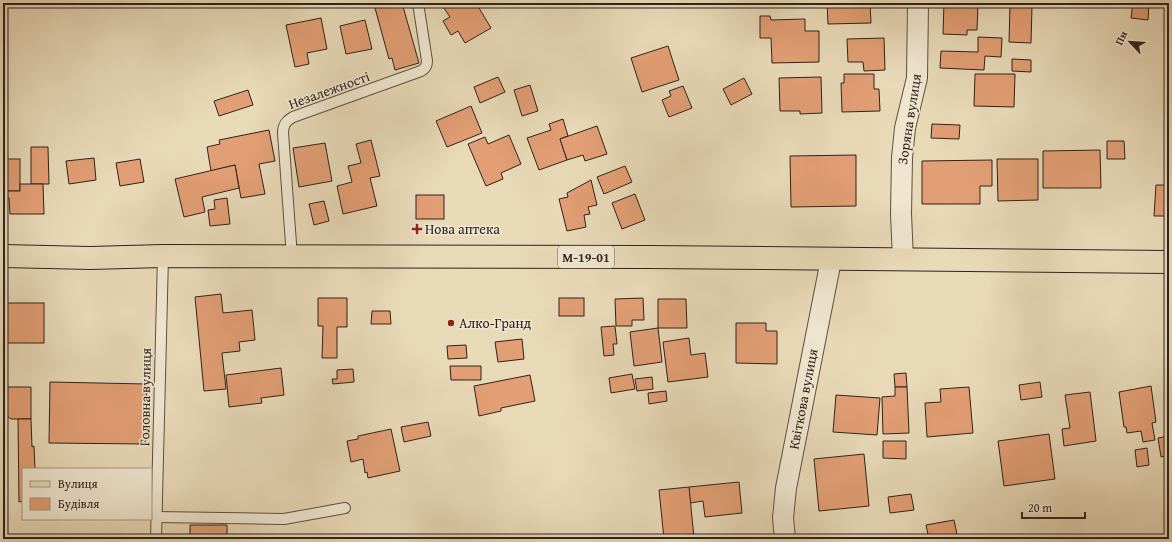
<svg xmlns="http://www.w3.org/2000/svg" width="1172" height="542" font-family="'Gentium Book Plus',serif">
<rect width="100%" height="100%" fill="#e8d9b7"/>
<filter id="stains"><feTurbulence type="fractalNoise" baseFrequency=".005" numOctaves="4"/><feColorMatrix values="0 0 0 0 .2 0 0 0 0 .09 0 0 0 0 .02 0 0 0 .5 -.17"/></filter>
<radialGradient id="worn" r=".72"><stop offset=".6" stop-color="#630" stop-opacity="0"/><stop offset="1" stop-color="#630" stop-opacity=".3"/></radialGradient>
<g fill="#e29e74" stroke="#2e221d">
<path d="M 393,3 L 402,3 L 419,63 L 395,70 L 392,58 L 389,59 L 375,8 Z"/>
<path d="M 446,3 L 465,3 L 468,8 L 476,3 L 491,28 L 465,43 L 458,31 L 451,35 L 443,21 L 450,17 L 442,5 Z"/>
<path d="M 827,3 L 870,3 L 871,23 L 828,24 Z"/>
<path d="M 944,3 L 978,3 L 977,30 L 967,30 L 967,35 L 943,34 Z"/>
<path d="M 1133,3 L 1149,3 L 1148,20 L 1131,18 Z"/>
<path d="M 1010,5 L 1032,6 L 1031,43 L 1009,42 Z"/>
<path d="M 760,16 L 770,16 L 771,20 L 805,19 L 805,31 L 819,31 L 819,62 L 772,63 L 771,38 L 760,38 Z"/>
<path d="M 321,18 L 327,49 L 307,53 L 309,64 L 295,67 L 286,25 Z"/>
<path d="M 365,20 L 372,49 L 346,54 L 340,26 Z"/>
<path d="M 978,37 L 1002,38 L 1001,57 L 985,56 L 984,70 L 940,68 L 941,51 L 978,52 Z"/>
<path d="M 884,38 L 885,70 L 864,71 L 863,62 L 848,62 L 847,39 Z"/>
<path d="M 668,46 L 679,80 L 642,92 L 631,58 Z"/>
<path d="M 1012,59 L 1031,60 L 1031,72 L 1012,71 Z"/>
<path d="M 844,74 L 874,74 L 874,89 L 879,89 L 880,111 L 842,112 L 841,83 L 844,83 Z"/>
<path d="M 975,74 L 1015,74 L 1014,107 L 974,106 Z"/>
<path d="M 498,77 L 505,92 L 480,103 L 474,87 Z"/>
<path d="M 821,77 L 822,113 L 800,114 L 800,111 L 780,111 L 779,78 Z"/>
<path d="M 744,78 L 752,94 L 731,105 L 723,89 Z"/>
<path d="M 530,85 L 538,111 L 522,116 L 514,90 Z"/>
<path d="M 683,86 L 692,108 L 669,117 L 662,100 L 671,96 L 669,91 Z"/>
<path d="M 248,90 L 253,105 L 219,116 L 214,101 Z"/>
<path d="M 471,106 L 482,133 L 447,147 L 436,121 Z"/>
<path d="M 563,119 L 568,136 L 560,139 L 567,160 L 539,170 L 527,138 L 551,130 L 549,124 Z"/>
<path d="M 932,124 L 960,125 L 959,139 L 931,138 Z"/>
<path d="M 597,126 L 607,154 L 585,161 L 583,155 L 567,160 L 560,139 Z"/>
<path d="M 269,130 L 275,161 L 259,164 L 265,194 L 241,198 L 235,165 L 211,171 L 207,147 L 220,144 L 219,140 Z"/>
<path d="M 509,135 L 521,164 L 501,173 L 503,179 L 486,186 L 468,144 L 485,137 L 488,144 Z"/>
<path d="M 371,140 L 380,176 L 370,178 L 377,206 L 343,214 L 337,186 L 352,182 L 348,166 L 361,163 L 356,144 Z"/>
<path d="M 1107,141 L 1124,141 L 1125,159 L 1107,159 Z"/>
<path d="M 325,143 L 332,181 L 299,187 L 293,148 Z"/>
<path d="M 31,147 L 48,147 L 49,184 L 31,184 Z"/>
<path d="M 1100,150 L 1101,188 L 1043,188 L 1043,151 Z"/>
<path d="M 856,155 L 856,206 L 791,207 L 790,156 Z"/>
<path d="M 94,158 L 96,180 L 69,184 L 66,161 Z"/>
<rect x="3" y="159" width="17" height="32"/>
<path d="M 140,159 L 144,182 L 120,186 L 116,163 Z"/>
<path d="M 997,159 L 1038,159 L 1038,200 L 998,201 Z"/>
<path d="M 992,160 L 992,186 L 980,186 L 980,204 L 922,204 L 922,161 Z"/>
<path d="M 235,165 L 239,188 L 202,197 L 205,212 L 184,217 L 175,179 Z"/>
<path d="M 625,166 L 632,182 L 604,194 L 597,177 Z"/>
<path d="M 591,180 L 597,205 L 588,207 L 590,214 L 584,215 L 586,227 L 567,231 L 559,199 L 568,197 L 567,193 Z"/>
<path d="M 20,184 L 43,184 L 44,214 L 10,214 L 9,198 L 5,198 L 4,191 L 20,191 Z"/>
<path d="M 1156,185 L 1169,185 L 1169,216 L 1154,216 Z"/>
<path d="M 635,194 L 645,220 L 622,229 L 612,203 Z"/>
<rect x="416" y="195" width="28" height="24"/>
<path d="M 227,198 L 230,224 L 210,226 L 208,210 L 215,209 L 214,200 Z"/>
<path d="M 324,201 L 329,221 L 314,225 L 309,204 Z"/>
<path d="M 221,294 L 223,313 L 252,310 L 255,340 L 239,342 L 240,351 L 222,353 L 226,389 L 204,391 L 195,297 Z"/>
<path d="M 318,298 L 347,298 L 347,327 L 337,327 L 337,358 L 322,358 L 323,326 L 318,326 Z"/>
<rect x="559" y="298" width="25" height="18"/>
<path d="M 643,298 L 644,320 L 632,320 L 632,326 L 616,326 L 615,299 Z"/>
<path d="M 658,299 L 686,299 L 687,328 L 658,328 Z"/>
<rect x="3" y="303" width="41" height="40"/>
<path d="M 372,311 L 390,311 L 391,324 L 371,324 Z"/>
<path d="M 736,323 L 766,323 L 766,331 L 777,331 L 777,364 L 736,363 Z"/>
<path d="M 615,326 L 617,344 L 613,344 L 614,355 L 604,356 L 601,327 Z"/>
<path d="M 658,328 L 662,362 L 634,366 L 630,332 Z"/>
<path d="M 689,338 L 691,355 L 705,353 L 708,377 L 668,382 L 663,342 Z"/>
<path d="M 522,339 L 524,359 L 498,362 L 495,342 Z"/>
<path d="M 466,345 L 467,358 L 448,359 L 447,346 Z"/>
<path d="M 450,366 L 481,366 L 481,380 L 451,380 Z"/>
<path d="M 281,368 L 284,395 L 261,398 L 262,403 L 229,407 L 226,375 Z"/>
<path d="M 353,369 L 354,382 L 333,384 L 332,379 L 337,379 L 337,370 Z"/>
<path d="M 906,373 L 907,387 L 895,387 L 894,374 Z"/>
<path d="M 632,374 L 635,389 L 611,393 L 609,378 Z"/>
<path d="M 530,375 L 535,401 L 501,408 L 501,411 L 479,416 L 474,386 Z"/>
<path d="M 652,377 L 653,389 L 637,391 L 635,379 Z"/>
<path d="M 50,382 L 147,384 L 145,444 L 49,443 Z"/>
<path d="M 1040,382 L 1042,397 L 1021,400 L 1019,385 Z"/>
<path d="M 1151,386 L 1156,422 L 1152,423 L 1155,440 L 1143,442 L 1141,431 L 1127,433 L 1126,427 L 1124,427 L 1119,392 Z"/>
<path d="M 3,387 L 31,387 L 31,419 L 11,419 L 3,413 Z"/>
<path d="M 895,387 L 907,387 L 909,433 L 883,434 L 882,397 L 895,396 Z"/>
<path d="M 969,387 L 973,433 L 927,437 L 925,403 L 941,402 L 940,389 Z"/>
<path d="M 666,391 L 667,401 L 649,404 L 648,393 Z"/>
<path d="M 1090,392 L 1096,441 L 1064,446 L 1062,429 L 1070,428 L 1065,395 Z"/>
<path d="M 836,395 L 880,398 L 877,435 L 833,432 Z"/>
<path d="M 18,419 L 31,419 L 32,447 L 34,446 L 35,469 L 23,469 L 23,501 L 19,502 Z"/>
<path d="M 428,422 L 431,436 L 404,442 L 401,427 Z"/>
<path d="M 391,429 L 400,471 L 368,478 L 367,472 L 365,473 L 363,459 L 351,462 L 347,441 L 358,439 L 358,436 Z"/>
<path d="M 1049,434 L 1055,479 L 1004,486 L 998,441 Z"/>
<path d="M 1169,436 L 1169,481 L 1168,481 L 1165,456 L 1161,457 L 1158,438 Z"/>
<path d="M 883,441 L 906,441 L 906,459 L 883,458 Z"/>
<path d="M 1147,448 L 1149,465 L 1137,467 L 1135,450 Z"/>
<path d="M 864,454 L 869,506 L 819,511 L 814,459 Z"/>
<path d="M 739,482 L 742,513 L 705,517 L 703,501 L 690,503 L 689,487 Z"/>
<path d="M 689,487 L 694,538 L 664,539 L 659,490 Z"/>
<path d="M 911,494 L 914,510 L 890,513 L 888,497 Z"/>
<path d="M 954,520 L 958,539 L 929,539 L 926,525 Z"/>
<path d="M 190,525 L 227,525 L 227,538 L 238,538 L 238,539 L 190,539 Z"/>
<path d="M 851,535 L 852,539 L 829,539 Z"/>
</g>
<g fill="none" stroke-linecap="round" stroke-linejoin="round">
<g stroke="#5c5044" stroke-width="12">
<g id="service">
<path d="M 292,257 L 283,133 C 283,125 286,121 293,117 L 421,71 C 425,69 427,66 427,61 L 418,3"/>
<path d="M 156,517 L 284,519 L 345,508"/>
<path d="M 156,539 L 163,256"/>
</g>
</g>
<g stroke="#5c5044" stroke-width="22">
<g id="minor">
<path d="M 903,259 L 901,214 L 902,158 L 905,128 L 917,78 L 918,3"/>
<path d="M 785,539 L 783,518 L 786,488 L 831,260"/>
</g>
</g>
<g stroke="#2e221d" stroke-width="24">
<path id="primary" d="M 3,256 L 90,258 L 163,256 L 649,257 L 1169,262"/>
</g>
<use href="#service" stroke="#f0e6d0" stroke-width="10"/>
<use href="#minor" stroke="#f0e6d0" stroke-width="20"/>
<use href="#primary" stroke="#e8d9b7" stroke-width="22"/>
</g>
<g fill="#8f2418" stroke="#f0e6d0" stroke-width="1.5">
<path d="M415 223h4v4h4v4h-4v4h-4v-4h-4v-4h4z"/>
<circle cx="451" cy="323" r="4"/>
</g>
<g text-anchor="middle" stroke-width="3" stroke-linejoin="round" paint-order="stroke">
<rect fill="#f0e6d0" stroke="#685d53" stroke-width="1" x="558" y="246" width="56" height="22" rx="3"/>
<g font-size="13" font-weight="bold" fill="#2e221d">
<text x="586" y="262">М-19-01</text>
</g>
<g font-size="14" fill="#2e221d" stroke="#f0e6d0">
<text transform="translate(329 90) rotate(-20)" y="5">Незалежності</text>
<text transform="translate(909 119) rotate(-81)" y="5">Зоряна вулиця</text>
<text transform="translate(145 397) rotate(-89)" y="5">Головна вулиця</text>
<text transform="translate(803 399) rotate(-79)" y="5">Квіткова вулиця</text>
</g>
<g font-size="14" fill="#2e221d" stroke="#f0e6d0" text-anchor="start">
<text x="425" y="234">Нова аптека</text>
<text x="459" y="328">Алко-Гранд</text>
</g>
</g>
<rect width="1172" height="542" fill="none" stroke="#e8d9b7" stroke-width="16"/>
<rect x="4" y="4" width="1164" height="534" fill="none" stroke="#2e221d" stroke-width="2"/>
<rect x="8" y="8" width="1156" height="526" fill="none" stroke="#2e221d"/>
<rect x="22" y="468" width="130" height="52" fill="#f0e6d0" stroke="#a29888"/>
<rect x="30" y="481" width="20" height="6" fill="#e8d9b7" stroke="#a29888"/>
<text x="58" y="488" font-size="12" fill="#2e221d">Вулиця</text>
<rect x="30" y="498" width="20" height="12" fill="#e29e74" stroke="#a29888"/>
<text x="58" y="508" font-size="12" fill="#2e221d">Будівля</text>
<g transform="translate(1130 42) rotate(295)" stroke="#f0e6d0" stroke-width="3" paint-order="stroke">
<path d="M0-3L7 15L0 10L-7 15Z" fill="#2e221d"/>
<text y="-6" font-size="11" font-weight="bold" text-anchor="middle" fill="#2e221d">Пн</text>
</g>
<path d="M1022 512v6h63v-6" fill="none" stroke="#2e221d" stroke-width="2"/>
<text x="1028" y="512" font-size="12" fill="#2e221d" stroke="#f0e6d0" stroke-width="3" paint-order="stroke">20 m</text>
<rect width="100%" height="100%" filter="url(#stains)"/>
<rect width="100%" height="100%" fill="url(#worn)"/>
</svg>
